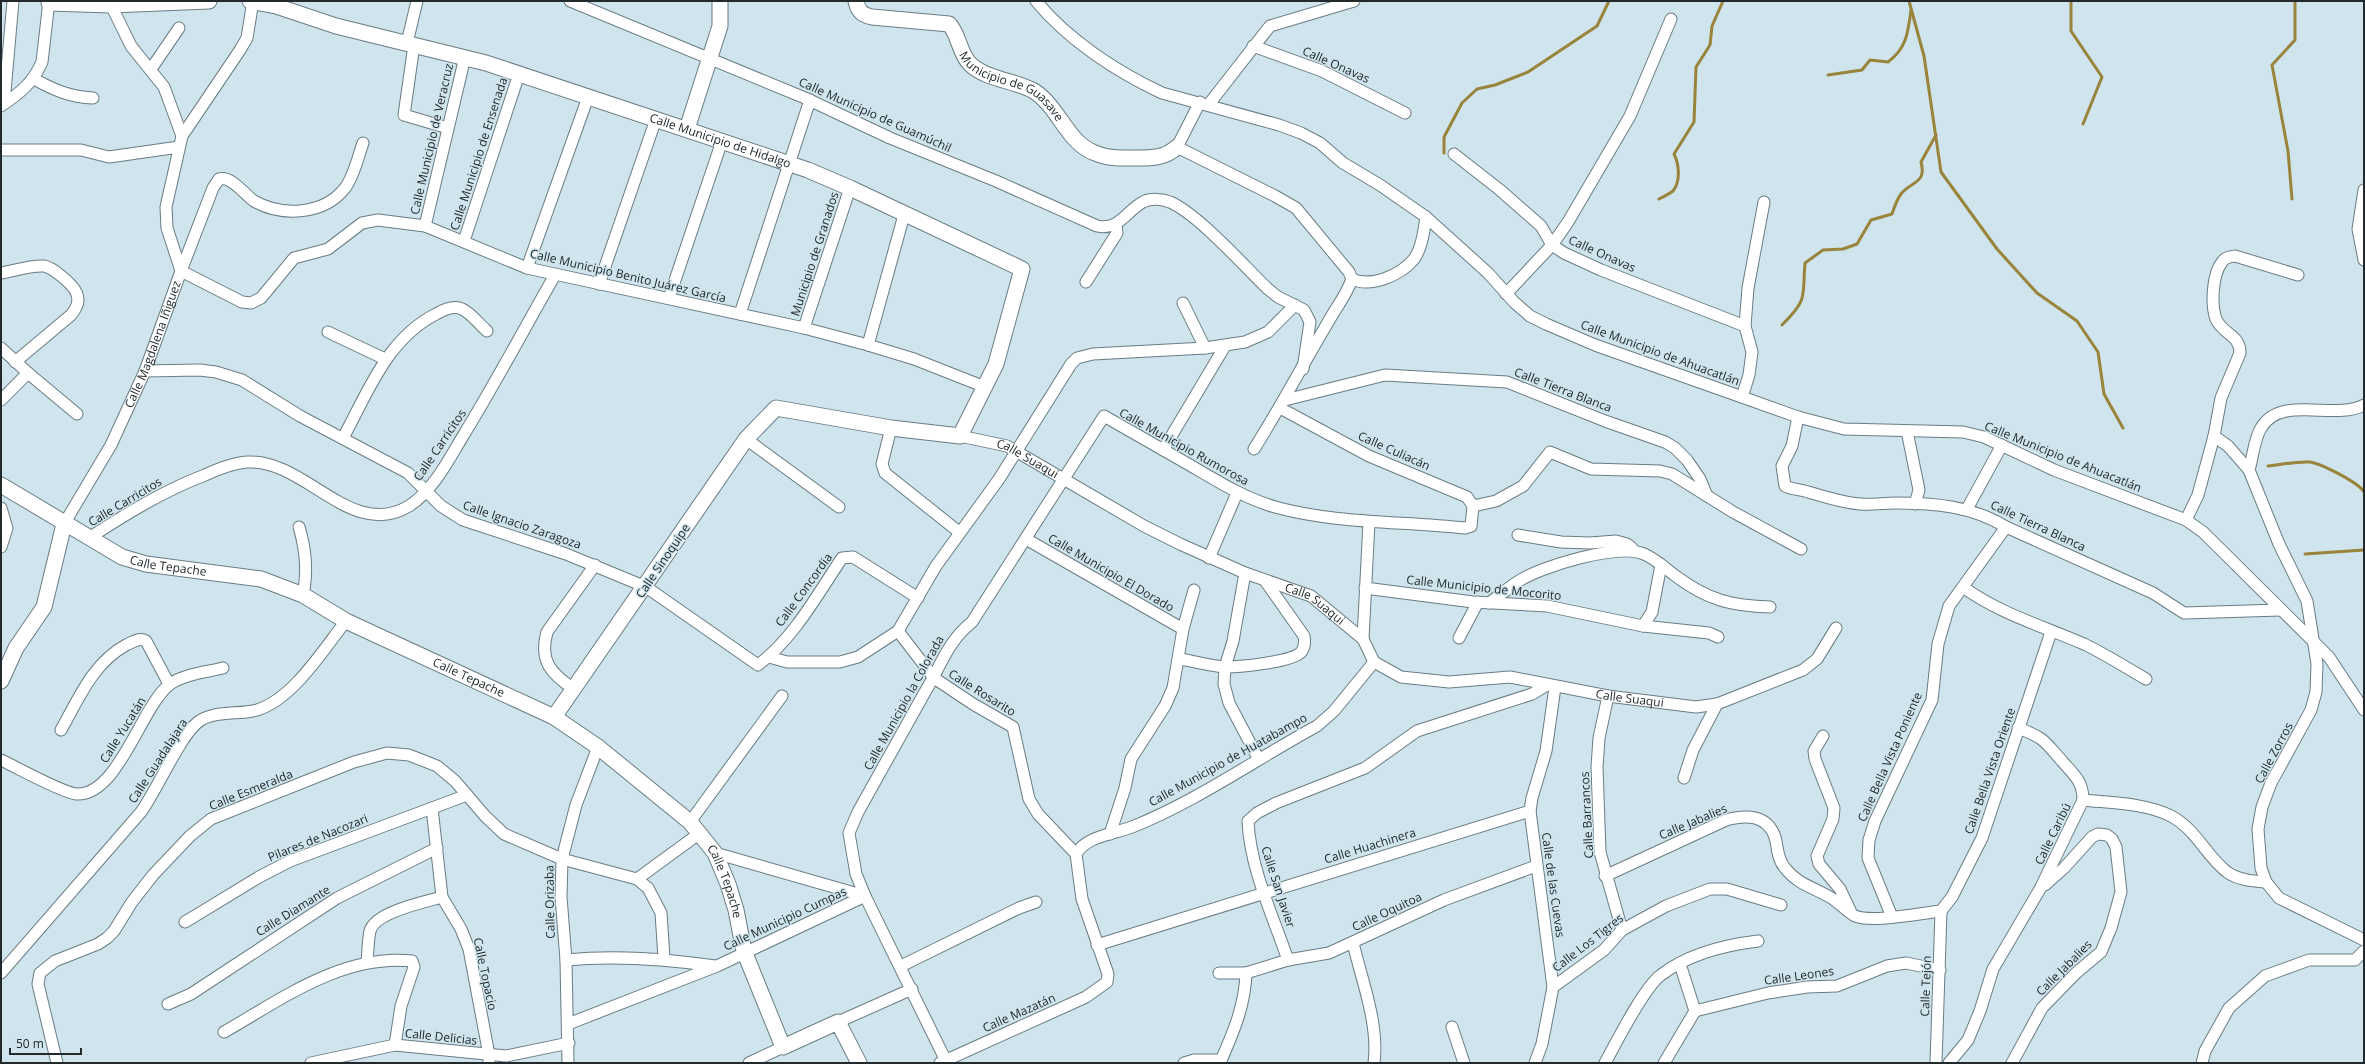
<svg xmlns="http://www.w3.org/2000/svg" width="2365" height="1064" font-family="'Open Sans',sans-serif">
<rect width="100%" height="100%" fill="#cfe4ed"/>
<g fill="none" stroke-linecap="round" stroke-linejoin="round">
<g stroke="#98843a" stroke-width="3">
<path d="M 1909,1 L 1924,56 L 1941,172 L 1997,249 L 2037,293 L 2077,321 L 2098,352 L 2104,394 L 2123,428"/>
<path d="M 2071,1 L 2071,31 L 2102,77 L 2083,124"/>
<path d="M 1828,75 L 1862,70 L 1870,60 L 1888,62 C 1907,48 1908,32 1911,10"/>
<path d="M 1444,153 L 1444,137 L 1462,103 L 1477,89 L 1495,85 L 1528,72 L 1597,26 L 1609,1"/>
<path d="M 1659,199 C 1663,197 1669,194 1673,191 C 1681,181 1679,164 1674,154 L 1694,122 L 1696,67 L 1710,45 L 1712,26 L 1723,1"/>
<path d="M 2292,199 L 2288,151 L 2272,65 L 2295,40 L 2295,1"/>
<path d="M 1782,325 C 1809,298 1802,297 1805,263 L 1823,250 L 1843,249 L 1857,244 L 1871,220 L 1892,214 C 1894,208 1897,199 1901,194 C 1911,181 1927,184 1921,162 L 1936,135"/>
<path d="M 2268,466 C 2281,465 2296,461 2309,462 C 2320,463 2358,482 2364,492"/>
<path d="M 2305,554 L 2364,550"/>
</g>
<g stroke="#697c84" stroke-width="13">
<g id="street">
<path d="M 570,1 L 805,98 L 890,138 L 996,181 L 1097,226 C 1119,231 1126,211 1143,202 C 1151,198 1162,199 1170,202 C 1198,214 1244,266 1268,289 L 1278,297 L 1304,310 L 1310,322 L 1303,369"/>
<path d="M 1036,1 C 1068,40 1117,72 1162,93 L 1279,125 L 1301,133 L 1320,143 L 1343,163 L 1380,185 L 1426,217 L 1488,273 L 1514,302 L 1530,316 L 1546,324 L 1595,345 L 1742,397 L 1798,417 L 1844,429 L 1963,432 L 1984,437 L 2054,470 L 2186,520 L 2203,532 L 2329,657 L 2364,710"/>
<path d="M 111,5 L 131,46 L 164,87 L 182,136"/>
<path d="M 407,43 L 417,1"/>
<path d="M 414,45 L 404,115 L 448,128"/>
<path d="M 1253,46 L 1322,71 L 1405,113"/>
<path d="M 151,69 L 179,28"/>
<path d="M 34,79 C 54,90 70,97 93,98"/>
<path d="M 1200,102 L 1177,147 L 1275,196 L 1296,208 L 1349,272 L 1352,279 C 1346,296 1335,309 1327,324 C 1302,366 1280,408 1254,449"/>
<path d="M 4,103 L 13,1"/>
<path d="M 1209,104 L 1270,26 L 1354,1"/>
<path d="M 1,106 C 20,93 33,83 42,62 L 49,1"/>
<path d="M 363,143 C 358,157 354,176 345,188 C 324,215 282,217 254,201 C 245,195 231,175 219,179 L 213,188 L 181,271 L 242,302 L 251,303 L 261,298 L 294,258 L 328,249 L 362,223 L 378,220 L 425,226 L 527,268 L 804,328 L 868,345 L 914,359 L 985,387"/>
<path d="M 1,150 L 81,150 L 109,157 L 179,147"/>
<path d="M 1454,154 L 1500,190 L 1541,226 L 1552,245 L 1564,253 L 1601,270 L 1745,326"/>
<path d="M 2364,190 L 2358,229 L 2364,260"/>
<path d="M 425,226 L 465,57"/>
<path d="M 464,241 L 519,74"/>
<path d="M 527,268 L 588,97"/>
<path d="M 1,273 C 14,271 30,265 44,266 C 50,267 55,271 60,275 C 74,286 86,298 71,315 L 15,362"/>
<path d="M 1352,279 C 1371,288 1401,275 1414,259 C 1422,248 1424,230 1426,217"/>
<path d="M 1086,282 L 1117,233 L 1116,225"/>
<path d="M 599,284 L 656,119"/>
<path d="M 1506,294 L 1552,245 L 1568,222 L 1630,116 L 1671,19"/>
<path d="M 669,298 L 722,141"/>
<path d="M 1183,303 L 1205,348"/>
<path d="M 740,314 L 810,100"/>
<path d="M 804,328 L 850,188"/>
<path d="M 328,332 L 385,359"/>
<path d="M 868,345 L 904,215"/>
<path d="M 1,348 L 28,373 L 77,414"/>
<path d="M 145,371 L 200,370 L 216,372 L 242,380 L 300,416 L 408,473 L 441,506 L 463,520 L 566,554 L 646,587 L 758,665 C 794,638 817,595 842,558 L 853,557 L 918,598"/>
<path d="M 1742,397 L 1749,375 L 1752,352 L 1745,326 L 1748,288 L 1764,202"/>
<path d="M 1,400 L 28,373"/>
<path d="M 1285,400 L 1385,375 L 1507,382 L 1605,421 L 1665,442 L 1675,448 L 1687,460 L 1700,479 L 1707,496"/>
<path d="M 1798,417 L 1792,446 L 1782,466 L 1785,486 C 1793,490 1800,489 1808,492 C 1826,497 1843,503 1861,504 C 1872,505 1884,503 1895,503 C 1934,503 1972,506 2006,527 L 2153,593 L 2184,613 L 2280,610"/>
<path d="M 891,428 L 882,464 L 885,473 L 959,532"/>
<path d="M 1907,431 L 1919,490 L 1915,504"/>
<path id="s1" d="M 960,436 L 1007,446 L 1144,526 L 1180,544 L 1245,573 L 1311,596 L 1363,639 L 1374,662 L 1401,677 L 1449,682 L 1510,677 L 1608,696 L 1696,707 L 1717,704 L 1803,670 L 1817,659 L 1836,628"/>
<path d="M 2214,436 L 2228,446 L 2249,470 L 2279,544 L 2307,601 L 2317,664 L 2316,692 L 2311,710 L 2271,783 L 2262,807 L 2258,829 L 2261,868 L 2266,882 L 2279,898 L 2364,940"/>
<path d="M 343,438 C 368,392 387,339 436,314 C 443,310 454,305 462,309 C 471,313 480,325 487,331"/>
<path d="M 746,439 L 839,507"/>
<path d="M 1163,450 L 1225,346"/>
<path d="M 2249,470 C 2253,457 2254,439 2261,428 C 2281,394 2334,421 2364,405"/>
<path d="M 1473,506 L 1496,501 L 1523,486 L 1550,452 L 1591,469 L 1660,471 L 1672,474 L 1733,512 L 1801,549"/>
<path d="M 1,508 L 7,528 L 1,547"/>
<path d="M 1967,509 L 2002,445"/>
<path d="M 2186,520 L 2198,495 L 2214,436 L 2221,398 L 2240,353 C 2240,334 2223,335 2216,319 C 2211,305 2212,275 2222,262 C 2225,257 2230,257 2235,256 L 2298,275"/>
<path id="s2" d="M 64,524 L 111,445 L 145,371 L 181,271 L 167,228 L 166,207 L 182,136 L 240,50 L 247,38 L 253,1"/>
<path d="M 299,527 C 306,550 308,571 303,595"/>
<path d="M 1518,535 L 1561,542 L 1590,543 L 1616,541 L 1627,544 L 1632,548"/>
<path d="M 89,538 C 126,514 163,491 205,475 C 218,469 232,463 247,462 C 306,459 351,541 409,506 C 433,491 449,459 463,436 C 495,384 524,329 555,275"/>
<path d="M 1026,539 L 1183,629"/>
<path d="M 1209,558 L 1237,493"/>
<path d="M 1245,573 L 1233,641 L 1225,667 L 1224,684 L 1229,703 L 1258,758"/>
<path d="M 1963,587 C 2000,614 2043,626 2084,644 C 2105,654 2125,667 2146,679"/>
<path d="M 1365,588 L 1473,602 L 1547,606 L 1643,626 L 1709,633 L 1718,637"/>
<path d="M 1489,603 C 1499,596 1508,588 1519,581 C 1542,566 1619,543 1644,554 C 1656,559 1666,569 1677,577 C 1708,600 1732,606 1770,607"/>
<path d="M 1643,626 L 1652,612 L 1661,565"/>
<path d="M 898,631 L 934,678 L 973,704 L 1013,727 L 1029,799 L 1038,814 L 1076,854 L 1082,899 L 1108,974 L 1107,982 L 1086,997 L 940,1063"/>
<path d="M 1459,638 L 1478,602"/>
<path d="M 1363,639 L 1369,522"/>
<path d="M 769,657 L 787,662 L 840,662 L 858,657 L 898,631 L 936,566 L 999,479 L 1071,364 L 1077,358 L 1093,354 L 1205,348 L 1245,342 L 1268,332 L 1295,305"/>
<path d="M 1179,659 C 1194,661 1210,666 1225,667 C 1239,667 1295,662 1302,651 C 1305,646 1305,641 1304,636 L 1266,582"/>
<path d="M 574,689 C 551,674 539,661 547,632 L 595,565"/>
<path d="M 1608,696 L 1599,738 L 1597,767 L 1600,852 L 1622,930"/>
<path d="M 2018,728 C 2045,738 2044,741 2062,761 C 2074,775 2083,781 2083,800"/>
<path d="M 61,730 C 79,698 93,663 126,645 C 133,642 139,637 146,641 L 169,684"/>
<path d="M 1823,736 L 1814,751 L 1815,759 L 1834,808 L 1833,819 L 1817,856 L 1819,864 L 1840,889 L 1850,910"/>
<path d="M 1,760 C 18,768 61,792 76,794 C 118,797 141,706 170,684 C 184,674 207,672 223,668"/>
<path d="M 1684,778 L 1693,750 L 1717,704"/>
<path d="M 432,808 L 442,897 L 461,929 L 469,949 L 489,1055 L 489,1063"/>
<path d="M 1530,811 L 1553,987"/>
<path d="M 690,822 L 782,696"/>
<path d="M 1110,834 L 1125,788 L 1131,759 L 1165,706 L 1173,688 L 1183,629 L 1194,590"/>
<path d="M 715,853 L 865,896"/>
<path d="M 1076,854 C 1086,836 1114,834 1132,827 C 1197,801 1256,759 1317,726 L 1334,711 L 1374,662"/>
<path d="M 1605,876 L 1726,820 C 1745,815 1767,814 1775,837 C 1778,848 1777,859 1785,868 C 1798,885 1816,888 1833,899 C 1840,904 1848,912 1855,916 C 1872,923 1922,913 1941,911"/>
<path d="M 637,879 L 700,833"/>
<path d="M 1941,911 L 1952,897 L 1982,838 L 2051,632"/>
<path d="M 1892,917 L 1868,858 L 1869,840 L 1875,821 L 1932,700 L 1938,644 L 1949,606 L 2006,527"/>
<path d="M 185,922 L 259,877 L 290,861 L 467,795"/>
<path d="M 1353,943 C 1362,981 1379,1024 1374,1063"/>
<path d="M 1097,945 L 1530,811 L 1532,798 L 1546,751 L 1555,687"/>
<path d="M 566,960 C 617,955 665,959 715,966"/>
<path d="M 1288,960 C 1273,916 1250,868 1248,821 L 1257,813 L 1276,803 L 1365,768 L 1417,731 L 1532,694 L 1547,685"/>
<path d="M 367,962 C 368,952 368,940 370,931 C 375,912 425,902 442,897"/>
<path d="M 1680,964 L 1695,1011"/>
<path d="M 901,966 L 1019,908 L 1036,902"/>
<path d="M 1,973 L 141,812 C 157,790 180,736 198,722 C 214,710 238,715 257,710 C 293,699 323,650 346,621"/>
<path d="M 1219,973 L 1246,973"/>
<path d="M 168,1004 L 191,994 L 337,898 L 437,848"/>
<path d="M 838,1022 L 912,989"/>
<path d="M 568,1024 L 717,966 L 865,896"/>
<path d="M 1452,1027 L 1464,1063"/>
<path d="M 224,1032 C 282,999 342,954 412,961 L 414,967 L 401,1006 L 395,1045"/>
<path d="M 57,1063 L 38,984 L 40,973 L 55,961 L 98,944 L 107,938 L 114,931 L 132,902 L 153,875 L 190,836 L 211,819 L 354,762 L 387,753 L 409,755 L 437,766 L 455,781 L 485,816 L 504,834 L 562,859 L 637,879 L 648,888 L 661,913 L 664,958"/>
<path d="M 311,1063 L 395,1045 L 506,1056 L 569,1043"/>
<path d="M 568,1063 L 566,960 L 561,897 L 562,859 L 576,805 L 598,747"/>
<path d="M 749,1063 L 783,1047"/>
<path d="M 947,1063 L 865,896 L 856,874 L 849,833 L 858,812 C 880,772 903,732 925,692 C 941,666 947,642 972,622 L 1104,416 C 1132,432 1160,448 1188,464 C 1217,481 1244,498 1275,507 C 1337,524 1402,521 1465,528 L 1471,526 L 1473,506 L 1467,497 L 1369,456 L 1280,408"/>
<path d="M 1184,1063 L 1194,1060 L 1221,1060"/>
<path d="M 1220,1063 C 1233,1033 1245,1006 1246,973 L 1288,960 L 1329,953 L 1444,900 L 1536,866"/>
<path d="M 1535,1063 L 1542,1044 L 1553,987 L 1604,950 L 1622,930 L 1666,906 L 1710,889 L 1727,889 L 1781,905"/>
<path d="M 1605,1063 C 1616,1043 1644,987 1661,975 C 1688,954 1725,945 1758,941"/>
<path d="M 1664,1063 L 1695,1011 L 1768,993 L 1807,987 L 1837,986 L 1887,966 L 1906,963 L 1940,970"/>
<path d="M 1936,1063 L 1941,911"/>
<path d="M 1949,1063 L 1968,1040 L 1980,1011 L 1993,969 L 2040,889 L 2083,800 C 2111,803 2145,803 2171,816 C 2196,829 2206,856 2227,872 C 2238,880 2253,881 2266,882"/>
<path d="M 2012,1063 L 2042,1008 L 2076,973 L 2101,952 L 2111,928 L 2121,892 L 2116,847 L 2112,839 L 2107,835 L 2098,834 L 2092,837 L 2064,868 L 2045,885"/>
<path d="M 2202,1063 L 2205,1051 L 2229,1008 L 2265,976 L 2309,960 L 2355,960 L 2364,951"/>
</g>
</g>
<g stroke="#697c84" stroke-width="17">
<g id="secondary">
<path id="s3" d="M 250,1 L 276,6 L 336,26 L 486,63 L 808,170 L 850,188 L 1022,269 L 996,364 L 960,436 L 891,428 L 776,408 L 746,439 L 554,717"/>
<path id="s4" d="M 856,1 C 858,11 862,15 872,17 L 949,24 C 959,34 959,53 970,64 C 987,80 1014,80 1034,91 C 1059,107 1067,143 1095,153 C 1108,159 1123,158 1137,158 C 1152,158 1165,158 1177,147"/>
<path d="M 49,3 L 111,5 L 209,1"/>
<path d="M 687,129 L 720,26 L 720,1"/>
<path id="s5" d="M 1,485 L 122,557 L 146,564 L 261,579 L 303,595 L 346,621 L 554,717 L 598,747 L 690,822 L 715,853 L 728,884 L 736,910 L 744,951 L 783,1047 L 838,1022 L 859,1063"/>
<path d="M 1,681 L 16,648 L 44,607 L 64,524"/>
</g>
</g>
<use href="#street" stroke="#fff" stroke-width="11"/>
<use href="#secondary" stroke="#fff" stroke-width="15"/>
</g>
<g text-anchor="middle" stroke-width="3" stroke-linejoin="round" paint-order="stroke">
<g font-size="12" fill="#21292d" stroke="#cfe4ed">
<text transform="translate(1336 65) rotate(24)" y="4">Calle Onavas</text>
<text dy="4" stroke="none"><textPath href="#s4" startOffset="195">Municipio de Guasave</textPath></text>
<text transform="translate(875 115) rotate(24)" y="4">Calle Municipio de Guamúchil</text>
<text transform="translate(432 139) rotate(-77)" y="4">Calle Municipio de Veracruz</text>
<text dy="4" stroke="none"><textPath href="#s3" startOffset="491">Calle Municipio de Hidalgo</textPath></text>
<text transform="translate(479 154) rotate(-72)" y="4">Calle Municipio de Ensenada</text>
<text transform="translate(815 254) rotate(-72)" y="4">Municipio de Granados</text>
<text transform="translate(1602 254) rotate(24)" y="4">Calle Onavas</text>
<text transform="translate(628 276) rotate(13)" y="4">Calle Municipio Benito Juárez García</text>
<text dy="4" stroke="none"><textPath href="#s2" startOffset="201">Calle Magdalena Iñiguez</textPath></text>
<text transform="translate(1660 353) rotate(20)" y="4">Calle Municipio de Ahuacatlán</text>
<text transform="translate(1563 390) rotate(21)" y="4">Calle Tierra Blanca</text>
<text transform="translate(440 445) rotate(-56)" y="4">Calle Carricitos</text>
<text transform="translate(1184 447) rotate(29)" y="4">Calle Municipio Rumorosa</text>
<text transform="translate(1394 451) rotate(24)" y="4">Calle Culiacán</text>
<text transform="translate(2063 457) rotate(22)" y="4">Calle Municipio de Ahuacatlán</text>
<text dy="4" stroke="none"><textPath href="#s1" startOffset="72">Calle Suaqui</textPath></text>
<text transform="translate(125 502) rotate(-31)" y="4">Calle Carricitos</text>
<text transform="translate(522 525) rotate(19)" y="4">Calle Ignacio Zaragoza</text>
<text transform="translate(2038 526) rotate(25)" y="4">Calle Tierra Blanca</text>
<text transform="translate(663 561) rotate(-56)" y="4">Calle Sinoquipe</text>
<text dy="4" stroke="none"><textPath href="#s5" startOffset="188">Calle Tepache</textPath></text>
<text transform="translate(1111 573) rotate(30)" y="4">Calle Municipio El Dorado</text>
<text transform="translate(1484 588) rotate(6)" y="4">Calle Municipio de Mocorito</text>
<text transform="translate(804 590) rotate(-54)" y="4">Calle Concordia</text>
<text dy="4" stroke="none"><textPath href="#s1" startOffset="395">Calle Suaqui</textPath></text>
<text dy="4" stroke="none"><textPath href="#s5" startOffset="512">Calle Tepache</textPath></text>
<text transform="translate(982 693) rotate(32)" y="4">Calle Rosarito</text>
<text dy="4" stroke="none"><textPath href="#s1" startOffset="743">Calle Suaqui</textPath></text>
<text transform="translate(904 703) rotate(-61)" y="4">Calle Municipio la Colorada</text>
<text transform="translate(123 730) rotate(-58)" y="4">Calle Yucatán</text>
<text transform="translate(2274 753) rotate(-62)" y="4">Calle Zorros</text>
<text transform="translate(1890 757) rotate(-66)" y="4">Calle Bella Vista Poniente</text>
<text transform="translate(1228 760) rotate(-29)" y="4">Calle Municipio de Huatabampo</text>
<text transform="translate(158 761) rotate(-57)" y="4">Calle Guadalajara</text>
<text transform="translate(1990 771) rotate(-71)" y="4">Calle Bella Vista Oriente</text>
<text transform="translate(251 790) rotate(-22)" y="4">Calle Esmeralda</text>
<text transform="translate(1587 815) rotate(-93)" y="4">Calle Barrancos</text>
<text transform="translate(1693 822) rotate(-23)" y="4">Calle Jabalies</text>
<text transform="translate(2053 834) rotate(-64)" y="4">Calle Caribú</text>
<text transform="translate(318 838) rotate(-22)" y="4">Pilares de Nacozari</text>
<text transform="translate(1370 846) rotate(-17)" y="4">Calle Huachinera</text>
<text dy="4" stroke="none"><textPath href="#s5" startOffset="848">Calle Tepache</textPath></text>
<text transform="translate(1553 885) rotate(82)" y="4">Calle de las Cuevas</text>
<text transform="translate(1278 887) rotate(72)" y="4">Calle San Javier</text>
<text transform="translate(550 902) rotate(-91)" y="4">Calle Orizaba</text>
<text transform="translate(293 911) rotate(-32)" y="4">Calle Diamante</text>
<text transform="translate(1387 912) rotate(-25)" y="4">Calle Oquitoa</text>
<text transform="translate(785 919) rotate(-25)" y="4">Calle Municipio Cumpas</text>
<text transform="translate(1588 943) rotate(-38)" y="4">Calle Los Tigres</text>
<text transform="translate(2064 968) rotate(-45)" y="4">Calle Jabalies</text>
<text transform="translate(485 974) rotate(78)" y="4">Calle Topacio</text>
<text transform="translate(1799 976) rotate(-8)" y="4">Calle Leones</text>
<text transform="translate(1926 986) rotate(-88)" y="4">Calle Tejón</text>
<text transform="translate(1019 1013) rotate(-24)" y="4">Calle Mazatán</text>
<text transform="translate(441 1037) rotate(6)" y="4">Calle Delicias</text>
</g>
</g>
<rect width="2365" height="1064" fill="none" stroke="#21292d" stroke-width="4"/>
<path d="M10 1048v6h71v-6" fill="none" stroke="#21292d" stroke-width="2"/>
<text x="16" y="1048" font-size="12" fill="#21292d" stroke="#cfe4ed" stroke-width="3" paint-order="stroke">50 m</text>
</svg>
